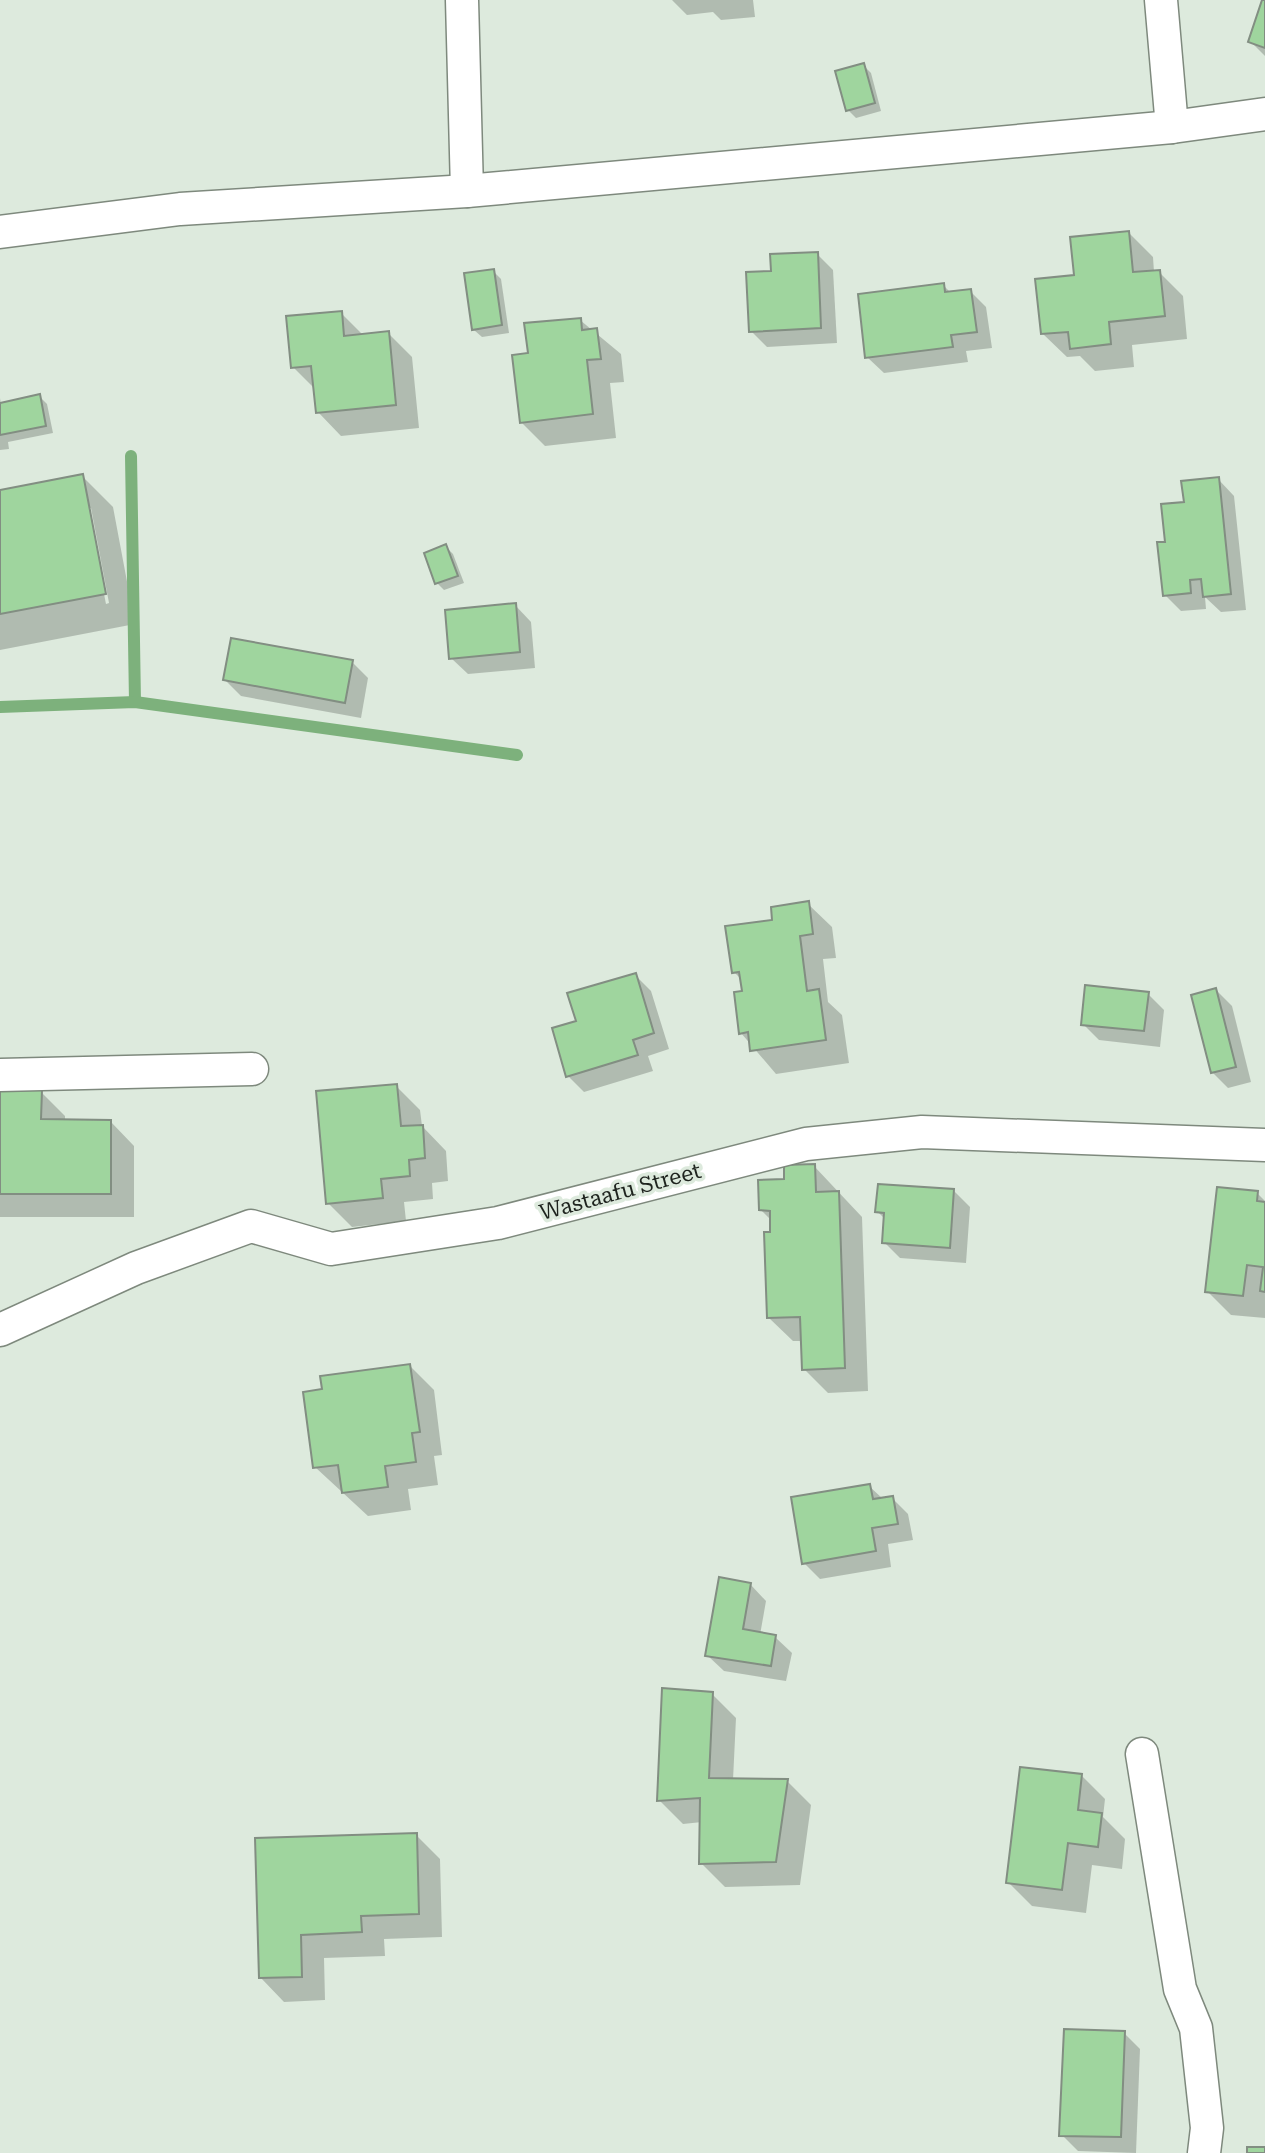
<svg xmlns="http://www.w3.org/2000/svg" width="1265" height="2153" font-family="'Roboto Serif',serif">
<rect width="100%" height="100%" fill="#ddeadd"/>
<g fill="#0003" fill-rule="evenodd">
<path d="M 672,0 L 753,0 L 755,17 L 721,20 L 713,12 L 687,15 Z"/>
<path d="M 1264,0 L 1265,0 L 1265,56 L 1250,41 Z"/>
<path d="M 863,65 L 871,73 L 881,111 L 856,118 L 848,110 Z"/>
<path d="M 1129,233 L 1153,257 L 1154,272 L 1159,272 L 1183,296 L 1187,339 L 1132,345 L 1134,367 L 1095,371 L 1080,356 L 1067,357 L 1043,334 L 1076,277 Z"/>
<path d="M 817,254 L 833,270 L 837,343 L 767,347 L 751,331 L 773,273 Z"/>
<path d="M 493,271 L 501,279 L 509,333 L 482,337 L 474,330 Z"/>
<path d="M 943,285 L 951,293 L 970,291 L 986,307 L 992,348 L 966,351 L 968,362 L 884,373 L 867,357 Z"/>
<path d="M 341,313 L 364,336 L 388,333 L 412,357 L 419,428 L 341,436 L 318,412 L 315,389 L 293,367 Z"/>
<path d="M 580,320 L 621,354 L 624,382 L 610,383 L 616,438 L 545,446 L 521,422 L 530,355 Z"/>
<path d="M 39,396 L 47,404 L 53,433 L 8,442 L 9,449 L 0,450 L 0,398 L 1,405 Z"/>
<path d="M 82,476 L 113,507 L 135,624 L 0,650 L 0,492 ZM 87,508 L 91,508 L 109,603 L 106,604 Z"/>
<path d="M 1218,479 L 1234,496 L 1246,610 L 1221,612 L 1205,597 L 1206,609 L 1181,611 L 1165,595 L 1167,543 L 1186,504 Z"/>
<path d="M 446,547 L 453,554 L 464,583 L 444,590 L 437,583 Z"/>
<path d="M 515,605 L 531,622 L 535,668 L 468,674 L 451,658 Z"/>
<path d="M 352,662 L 368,678 L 361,718 L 241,696 L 225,680 Z"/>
<path d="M 808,904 L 832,927 L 836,958 L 823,959 L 828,1002 L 842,1015 L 849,1063 L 776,1074 L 741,1033 L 744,992 L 743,981 L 734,972 L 775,921 Z"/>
<path d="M 635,975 L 651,991 L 669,1049 L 648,1056 L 653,1071 L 584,1092 L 568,1076 L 578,1023 Z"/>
<path d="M 1216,990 L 1232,1006 L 1251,1082 L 1228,1088 L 1212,1072 Z"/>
<path d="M 1148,994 L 1164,1010 L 1160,1047 L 1099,1040 L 1083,1024 Z"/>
<path d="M 396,1086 L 420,1110 L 422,1126 L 446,1151 L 448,1181 L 432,1183 L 433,1199 L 404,1202 L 406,1221 L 352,1227 L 328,1203 Z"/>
<path d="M 0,1092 L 41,1092 L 65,1116 L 65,1122 L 111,1122 L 134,1146 L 134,1217 L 0,1217 Z"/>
<path d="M 814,1166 L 862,1217 L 868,1391 L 828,1393 L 804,1369 L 803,1341 L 793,1341 L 769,1318 L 772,1221 L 761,1210 L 786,1181 Z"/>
<path d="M 954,1191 L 970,1207 L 966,1263 L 900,1258 L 884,1242 L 886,1220 L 877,1211 Z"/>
<path d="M 1257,1193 L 1265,1201 L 1265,1318 L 1231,1315 L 1207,1291 Z"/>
<path d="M 410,1366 L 434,1390 L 442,1455 L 434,1456 L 438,1485 L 408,1489 L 411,1510 L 368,1516 L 315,1467 L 324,1391 Z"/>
<path d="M 869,1486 L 883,1499 L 892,1498 L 908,1514 L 913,1540 L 888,1544 L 891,1567 L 820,1579 L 804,1563 Z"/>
<path d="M 750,1584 L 766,1601 L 760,1635 L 775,1637 L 792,1653 L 786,1681 L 724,1671 L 707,1655 Z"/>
<path d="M 712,1694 L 736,1718 L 733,1780 L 787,1781 L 811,1805 L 800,1885 L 725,1887 L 701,1863 L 702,1822 L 683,1824 L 659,1800 Z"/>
<path d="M 1081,1775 L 1105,1799 L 1103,1817 L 1125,1839 L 1122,1869 L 1092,1865 L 1086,1913 L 1032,1906 L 1008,1882 Z"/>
<path d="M 416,1835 L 440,1859 L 442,1937 L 384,1939 L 385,1956 L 324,1958 L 325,2000 L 284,2002 L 261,1978 L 257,1840 Z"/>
<path d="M 1124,2033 L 1140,2049 L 1136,2153 L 1078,2151 L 1062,2135 Z"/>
</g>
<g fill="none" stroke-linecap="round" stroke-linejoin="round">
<g stroke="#7db17c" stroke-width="12">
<path d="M 131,456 L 135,702"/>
<path d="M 0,707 L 135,702 L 517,755"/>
</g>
</g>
<g fill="#9fd59e" stroke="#828e82" stroke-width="2">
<path d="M 1262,0 L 1265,0 L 1265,48 L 1248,42 Z"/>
<path d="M 864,63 L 875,103 L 846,111 L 835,71 Z"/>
<path d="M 1129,231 L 1133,272 L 1160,270 L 1165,316 L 1109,322 L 1111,344 L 1070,349 L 1068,332 L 1041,334 L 1035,279 L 1074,275 L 1070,237 Z"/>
<path d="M 818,252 L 821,328 L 749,332 L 746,272 L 771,271 L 770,254 Z"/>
<path d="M 494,269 L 502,325 L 472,330 L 464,273 Z"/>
<path d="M 944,283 L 945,292 L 971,289 L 977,332 L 951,335 L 953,347 L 865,358 L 858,294 Z"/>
<path d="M 342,311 L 344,336 L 389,331 L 396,405 L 316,413 L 311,366 L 291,368 L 286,316 Z"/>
<path d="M 581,318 L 582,330 L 597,328 L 601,359 L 587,360 L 593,414 L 520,423 L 512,355 L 528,353 L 524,323 Z"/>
<path d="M 40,394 L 46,426 L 0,435 L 0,403 Z"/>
<path d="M 83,474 L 106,594 L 0,614 L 0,490 Z"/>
<path d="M 1219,477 L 1231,594 L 1203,597 L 1201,579 L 1190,580 L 1191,593 L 1163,596 L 1157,542 L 1165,542 L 1161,504 L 1184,502 L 1181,481 Z"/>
<path d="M 446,544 L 458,576 L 435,584 L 424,553 Z"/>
<path d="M 516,603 L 520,652 L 449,659 L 445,610 Z"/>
<path d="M 231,638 L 353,660 L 345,703 L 223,680 Z"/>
<path d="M 809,901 L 813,934 L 800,936 L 807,991 L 819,989 L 826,1040 L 750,1051 L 748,1032 L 739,1034 L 734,992 L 742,991 L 739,972 L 732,973 L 725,926 L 772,920 L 771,907 Z"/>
<path d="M 636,973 L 654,1033 L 633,1040 L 638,1055 L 566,1077 L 552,1028 L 576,1021 L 567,993 Z"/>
<path d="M 1085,985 L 1149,992 L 1144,1031 L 1081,1025 Z"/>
<path d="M 1216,988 L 1236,1067 L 1211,1073 L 1191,995 Z"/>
<path d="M 397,1084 L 401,1126 L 423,1125 L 425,1158 L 409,1160 L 410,1176 L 381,1179 L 383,1198 L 326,1204 L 316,1091 Z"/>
<path d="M 0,1090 L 42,1090 L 41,1119 L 111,1120 L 111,1194 L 0,1194 Z"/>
<path d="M 815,1164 L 816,1192 L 839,1191 L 845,1368 L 802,1370 L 800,1317 L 767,1318 L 764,1232 L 770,1232 L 770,1211 L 759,1210 L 758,1180 L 784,1179 L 784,1165 Z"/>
<path d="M 878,1184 L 954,1189 L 950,1248 L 882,1243 L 884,1213 L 875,1212 Z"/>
<path d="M 1217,1187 L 1258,1191 L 1257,1201 L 1265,1202 L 1265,1292 L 1260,1291 L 1263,1267 L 1247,1265 L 1243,1296 L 1205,1292 Z"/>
<path d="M 410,1364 L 420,1432 L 412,1433 L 416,1462 L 385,1466 L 388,1487 L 342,1493 L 338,1465 L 313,1468 L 303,1392 L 322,1389 L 320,1376 Z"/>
<path d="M 870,1484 L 873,1499 L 893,1496 L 898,1524 L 872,1528 L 876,1551 L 802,1564 L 791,1497 Z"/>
<path d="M 719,1577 L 751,1583 L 743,1629 L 776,1635 L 771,1666 L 705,1656 Z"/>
<path d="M 662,1688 L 713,1692 L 709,1778 L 788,1779 L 776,1862 L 699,1864 L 700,1798 L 657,1801 Z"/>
<path d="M 1020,1767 L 1082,1774 L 1078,1810 L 1102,1813 L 1098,1847 L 1068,1843 L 1062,1890 L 1006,1883 Z"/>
<path d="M 417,1833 L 419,1914 L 361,1916 L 362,1932 L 301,1935 L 302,1977 L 259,1978 L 255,1838 Z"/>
<path d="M 1064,2029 L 1125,2031 L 1121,2137 L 1059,2136 Z"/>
<rect x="1247" y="2147" width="18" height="6"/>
</g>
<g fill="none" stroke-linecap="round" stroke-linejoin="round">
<g stroke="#7e897d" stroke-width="35">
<g id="street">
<path d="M 462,0 L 467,191"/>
<path d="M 1161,0 L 1172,127"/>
<path d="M 0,232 L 180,209 L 467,191 L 1172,127 L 1265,114"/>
<path d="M 0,1075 L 252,1069"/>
<path d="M 0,1330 L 136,1268 L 251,1226 L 331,1249 L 498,1223 L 806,1144 L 922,1132 L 1265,1145"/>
<path d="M 1142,1754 L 1180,1989 L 1196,2028 L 1207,2128 L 1204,2153"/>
</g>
</g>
<use href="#street" stroke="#fff" stroke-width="32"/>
</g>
<g text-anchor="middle" stroke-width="7" stroke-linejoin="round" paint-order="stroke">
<g font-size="22" fill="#1e231e" stroke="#ddeadd">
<text transform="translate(620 1191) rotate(-15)" y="8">Wastaafu Street</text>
</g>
</g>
</svg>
